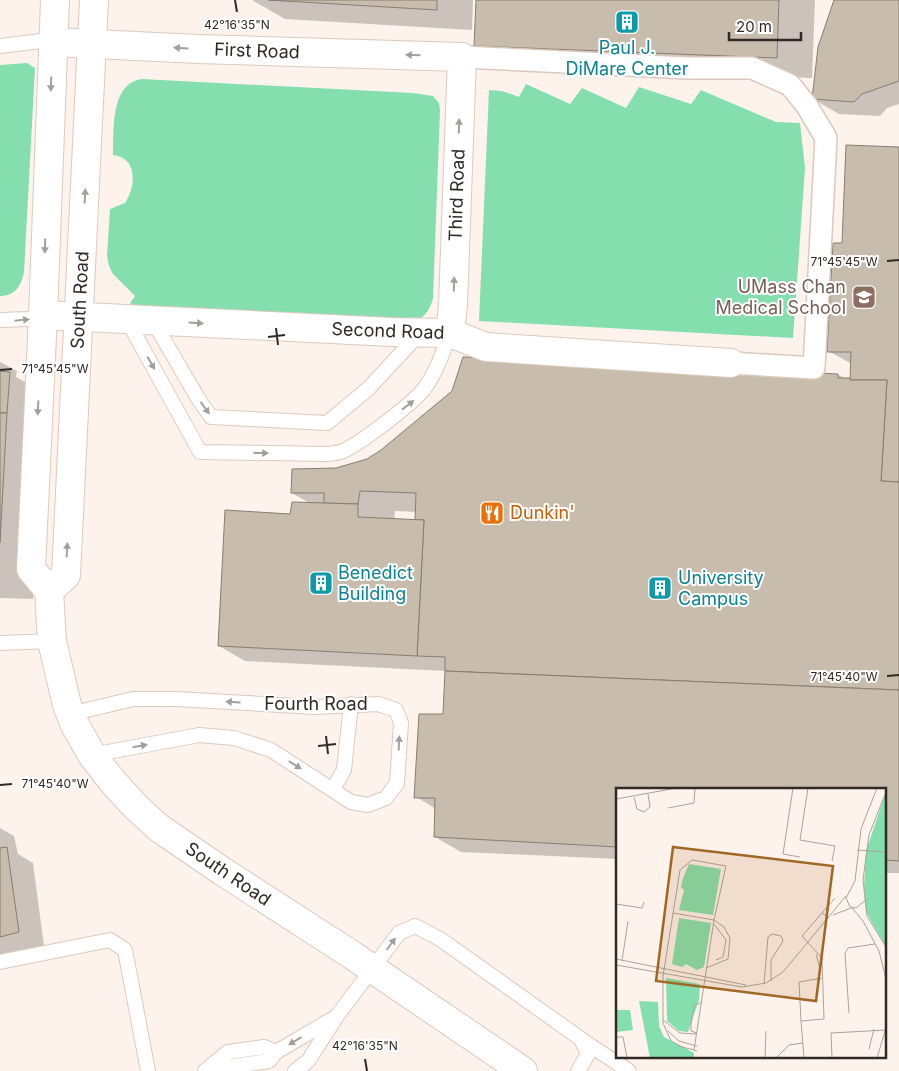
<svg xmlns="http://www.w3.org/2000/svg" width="899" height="1071" font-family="Inter,sans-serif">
<rect width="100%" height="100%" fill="#fef3ec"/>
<g fill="#84dead">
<path d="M 27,63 L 35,68 L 24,272 C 21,286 15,296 0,296 L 0,65 Z"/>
<path d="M 142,79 L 413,93 L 433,96 L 439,103 L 440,110 L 433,299 C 429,311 425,317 413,322 L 137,307 L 130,303 L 135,296 L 113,274 L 109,266 L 107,256 L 110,209 L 125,203 C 136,186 138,158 113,155 C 114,131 110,83 142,79 Z"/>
<path d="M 526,84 L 570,104 L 582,88 L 626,108 L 639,87 L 691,104 L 701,90 L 776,122 L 800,123 L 805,168 L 793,338 L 479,321 L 489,90 L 502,91 L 519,97 Z"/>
</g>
<g fill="#0003" fill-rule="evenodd">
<path d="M 252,0 L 473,0 L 472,30 L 285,19 Z"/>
<path d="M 477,0 L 815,0 L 812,78 L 511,66 L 475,46 Z"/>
<path d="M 836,0 L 899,0 L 899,104 L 887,108 L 880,116 L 839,114 L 813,99 Z"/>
<path d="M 899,149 L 899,873 L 885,873 L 885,790 L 618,790 L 618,859 L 461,852 L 435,837 L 436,809 L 416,797 L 444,716 L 446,671 L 245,661 L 219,646 L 292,515 L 311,504 L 292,493 L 336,470 L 767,371 L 838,375 L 851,380 L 852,364 L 828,351 L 843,244 ZM 395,511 L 417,512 L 418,521 L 394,520 Z"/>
<path d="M 0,362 L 17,371 L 16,377 L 45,393 L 33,599 L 0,598 Z"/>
<path d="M 0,828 L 14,836 L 18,854 L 33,863 L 44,946 L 0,958 Z"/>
</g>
<g fill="#c8bcac" stroke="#887d6f">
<path d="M 268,0 L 437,0 L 437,10 Z"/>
<path d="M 476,0 L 779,0 L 777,58 L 474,46 Z"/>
<path d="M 834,0 L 899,0 L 899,81 L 862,94 L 854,102 L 812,99 L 818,47 Z"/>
<path d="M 846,145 L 899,147 L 899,482 L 881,481 L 887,380 L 850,380 L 851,352 L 827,352 L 833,243 L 842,243 Z"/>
<path d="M 463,357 L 838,374 L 838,378 L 850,378 L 850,380 L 887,380 L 881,481 L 899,482 L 899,690 L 445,671 L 445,657 L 417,656 L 424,520 L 415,520 L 416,493 L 360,491 L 358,504 L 324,503 L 324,493 L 291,493 L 292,469 L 336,468 L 367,459 L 381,450 L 452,391 Z"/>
<path d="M 0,371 L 10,372 L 7,413 L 0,413 Z"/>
<path d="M 0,413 L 7,413 L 0,543 Z"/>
<path d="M 292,502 L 358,504 L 358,517 L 424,520 L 417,656 L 218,646 L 225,510 L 290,514 Z"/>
<path d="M 445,671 L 899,690 L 899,861 L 885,860 L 885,790 L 618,790 L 618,847 L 434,837 L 435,798 L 414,798 L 419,714 L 443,714 Z"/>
<path d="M 7,847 L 19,932 L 0,937 L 0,848 Z"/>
</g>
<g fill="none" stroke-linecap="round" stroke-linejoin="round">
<g stroke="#dbc9bd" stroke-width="16">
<g id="service">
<path d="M 0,46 L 41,41 L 53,42"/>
<path d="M 0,320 L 29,319 L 43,315"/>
<path d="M 127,320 L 200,452 L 328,454 C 333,453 339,453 343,451 C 360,444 413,403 424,389 C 436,373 443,352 450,333"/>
<path d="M 153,321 L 199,400 L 211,417 L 327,423 L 368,389 L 420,333"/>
<path d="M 0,643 L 52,641"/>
<path d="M 70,714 L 133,699 L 176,699 L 315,707 L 378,704 L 396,710 L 401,723 L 397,783 L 386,798 L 368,805 L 351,802 L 271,750 L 234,738 L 199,735 L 92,755"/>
<path d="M 333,789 L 344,770 L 351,704"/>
<path d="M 0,962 L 110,940 L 125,950 L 148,1071"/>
<path d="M 582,1040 L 629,1071"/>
<path d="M 207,1070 L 269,1061 L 276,1052"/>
<path d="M 205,1071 L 228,1052 L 264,1047 L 276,1052 L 334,1018"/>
<path d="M 295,1071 L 308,1061 L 337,1016 L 399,933 L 415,926 L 440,939 L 581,1039 L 588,1054 L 578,1071"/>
</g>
</g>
<g stroke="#dbc9bd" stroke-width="24">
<path id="pedestrian" d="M 462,57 L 687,68 L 752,68 L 790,85 L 807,106 L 826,138 L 814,368 L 731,363"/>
</g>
<g stroke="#dbc9bd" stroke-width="30">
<g id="minor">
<path d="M 53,42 L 198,49 L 462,57 L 453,305 L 450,333"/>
<path d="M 43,315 L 392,332 L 450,333 L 486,347 L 731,363"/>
</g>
</g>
<g stroke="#dbc9bd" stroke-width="30">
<g id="tertiary">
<path d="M 55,0 L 43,315 L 31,569 L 49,591 L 52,641 L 67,705 L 75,725 L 92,755 L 113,782 L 136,807 L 159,828 L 222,871 L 352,955 L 523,1071"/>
<path d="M 49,591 L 66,575 L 94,0"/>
</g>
</g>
<use href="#service" stroke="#fff" stroke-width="14"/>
<use href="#pedestrian" stroke="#fff" stroke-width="21"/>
<use href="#minor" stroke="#fff" stroke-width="28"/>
<use href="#tertiary" stroke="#fff" stroke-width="28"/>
</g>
<defs><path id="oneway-solid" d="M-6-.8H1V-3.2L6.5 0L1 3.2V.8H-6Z" transform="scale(1.25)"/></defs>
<g fill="#a29f9c">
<use href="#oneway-solid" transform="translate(181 48) rotate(-177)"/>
<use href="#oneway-solid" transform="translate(413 55) rotate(-178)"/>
<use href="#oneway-solid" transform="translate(51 84) rotate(92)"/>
<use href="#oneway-solid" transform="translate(459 126) rotate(-88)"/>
<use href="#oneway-solid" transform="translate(85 196) rotate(-87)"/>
<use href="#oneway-solid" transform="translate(45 246) rotate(92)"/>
<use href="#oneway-solid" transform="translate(454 284) rotate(-88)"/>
<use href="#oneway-solid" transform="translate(22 320) rotate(-6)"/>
<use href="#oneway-solid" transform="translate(196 323) rotate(3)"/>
<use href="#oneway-solid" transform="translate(151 363) rotate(61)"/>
<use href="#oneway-solid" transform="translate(408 405) rotate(-38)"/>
<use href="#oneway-solid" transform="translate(38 408) rotate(93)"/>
<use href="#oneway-solid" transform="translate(205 408) rotate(54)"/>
<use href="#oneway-solid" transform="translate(261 453) rotate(1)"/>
<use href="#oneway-solid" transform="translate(67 550) rotate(-87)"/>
<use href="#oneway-solid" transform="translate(233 702) rotate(-176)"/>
<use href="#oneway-solid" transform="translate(399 743) rotate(-87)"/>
<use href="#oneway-solid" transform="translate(140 746) rotate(-10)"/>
<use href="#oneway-solid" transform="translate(295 765) rotate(32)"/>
<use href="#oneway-solid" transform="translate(391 944) rotate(-53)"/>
<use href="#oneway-solid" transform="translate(295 1041) rotate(149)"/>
</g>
<path fill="none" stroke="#302924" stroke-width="2" d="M 235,0 L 237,12M 887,261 L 899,260M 276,328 L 278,345M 268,337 L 285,335M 0,370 L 12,369M 887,676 L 899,675M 326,736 L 328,754M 318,746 L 336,744M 0,785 L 12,784M 365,1059 L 367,1071"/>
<defs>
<g id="building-square" transform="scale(1.25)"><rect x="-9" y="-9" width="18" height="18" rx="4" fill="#0f9aa8" stroke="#fff"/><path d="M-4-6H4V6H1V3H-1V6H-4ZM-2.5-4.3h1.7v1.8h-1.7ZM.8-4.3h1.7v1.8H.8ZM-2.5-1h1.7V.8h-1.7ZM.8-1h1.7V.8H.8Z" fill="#fff"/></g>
<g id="university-square" transform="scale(1.25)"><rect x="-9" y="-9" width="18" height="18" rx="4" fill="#8d6e63" stroke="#fff"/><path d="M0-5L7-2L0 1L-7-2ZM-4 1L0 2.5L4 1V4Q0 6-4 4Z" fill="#fff"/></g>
<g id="restaurant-square" transform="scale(1.25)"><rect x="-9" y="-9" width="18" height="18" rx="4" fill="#e8710a" stroke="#fff"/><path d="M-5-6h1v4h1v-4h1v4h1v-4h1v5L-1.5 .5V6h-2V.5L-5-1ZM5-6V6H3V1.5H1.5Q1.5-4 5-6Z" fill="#fff"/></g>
</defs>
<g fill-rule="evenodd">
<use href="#building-square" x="627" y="22"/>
<use href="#university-square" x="864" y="297"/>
<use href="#restaurant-square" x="492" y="513"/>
<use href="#building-square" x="321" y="583"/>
<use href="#building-square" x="660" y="588"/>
</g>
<g text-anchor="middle" stroke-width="4" stroke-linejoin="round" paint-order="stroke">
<g font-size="18" fill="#0d838f" stroke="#fff" text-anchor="start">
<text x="627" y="54" text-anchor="middle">Paul J.<tspan x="627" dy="21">DiMare Center</tspan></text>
<text x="338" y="579">Benedict<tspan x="338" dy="21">Building</tspan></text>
<text x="678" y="584">University<tspan x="678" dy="21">Campus</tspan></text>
</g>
<g font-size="18" fill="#302924" stroke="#fff">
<text transform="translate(257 51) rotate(2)" y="6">First Road</text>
<text transform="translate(457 195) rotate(-88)" y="6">Third Road</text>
<text transform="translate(80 300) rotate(-87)" y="6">South Road</text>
<text transform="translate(388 331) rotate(2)" y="6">Second Road</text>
<text x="316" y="710">Fourth Road</text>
<text transform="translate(228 874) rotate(34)" y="6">South Road</text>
</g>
<g font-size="18" fill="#785e54" stroke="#fff" text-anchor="end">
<text x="846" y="293">UMass Chan<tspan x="846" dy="21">Medical School</tspan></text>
</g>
<g font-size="18" fill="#c56008" stroke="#fff" text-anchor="start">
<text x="510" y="519">Dunkin'</text>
</g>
</g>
<g transform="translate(616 788)">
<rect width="270" height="270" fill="#fef3ec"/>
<path d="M 270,4 L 270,159 L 250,124 L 248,99 L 250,63 ZM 73,76 L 105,81 L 97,127 L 63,122 L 68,102 L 65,99 L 67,90 ZM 63,130 L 95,135 L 88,179 L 81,182 L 70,176 L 66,179 L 56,176 ZM 50,190 L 84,196 L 83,212 L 72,244 L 63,243 L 51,233 ZM 23,213 L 42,214 L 43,238 L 48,249 L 78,265 L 78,270 L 34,270 ZM 0,222 L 14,222 L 17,242 L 0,244 Z" fill="#84dead"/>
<path fill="none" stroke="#aca29c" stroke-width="1" d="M 177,0 L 167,66 L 184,69M 192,0 L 184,52 L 219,58 L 216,73M 270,4 L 253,47 L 247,92 L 251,128 L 270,159M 18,9 L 21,21 L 28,24 L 34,19 L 32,6M 0,11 L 61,0M 52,20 L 78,15 L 79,0M 241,62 L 270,64M 251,111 L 240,120 L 234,119 L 230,110 L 239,93 L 245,41 L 261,0M 0,116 L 26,120 L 28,114M 236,120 L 247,133 L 263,163 L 270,191M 57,125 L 98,132 L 108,139 L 114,150 L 112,171 L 90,180M 206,125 L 219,110M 217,127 L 235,120M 98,136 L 110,152 L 107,169 L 100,172M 200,166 L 205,184M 0,171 L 130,197M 6,173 L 12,133M 0,177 L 126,199 L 150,195 L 167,184 L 230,108M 148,196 L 152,149 L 156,146 L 165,148 L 167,153 L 155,172 L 155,193M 233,225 L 229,165 L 232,160 L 259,156M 47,232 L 64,245 L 80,246M 185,233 L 183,194 L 206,190M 52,243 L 63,253 L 81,258M 81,245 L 75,243 L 75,236 L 78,218 L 86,214M 0,249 L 7,249 L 11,270M 253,261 L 258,241M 78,262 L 98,132 L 110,78 L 76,72 L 64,82 L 47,188 L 47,235 L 55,253 L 66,259 L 78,262 L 81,263M 149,270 L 150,243M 160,270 L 173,257 L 187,255M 188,270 L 185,233 L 208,231 L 206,170 L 186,148 L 206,125 L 213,130M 216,270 L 215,245 L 270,242M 261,270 L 270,240"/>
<path fill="#9f6824" fill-opacity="0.15" stroke="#9f6824" stroke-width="2.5" d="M 57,59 L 217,78 L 200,213 L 40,193 Z"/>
<rect width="270" height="270" fill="none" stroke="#302924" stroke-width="2.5"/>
</g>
<g font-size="12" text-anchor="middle" fill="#302924" stroke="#fff" stroke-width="4" stroke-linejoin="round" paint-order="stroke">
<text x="237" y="29">42°16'35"N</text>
<text x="844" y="266">71°45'45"W</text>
<text x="55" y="373">71°45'45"W</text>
<text x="844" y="681">71°45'40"W</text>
<text x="55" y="788">71°45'40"W</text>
<text x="365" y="1050">42°16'35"N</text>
</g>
<path d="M729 32v8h72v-8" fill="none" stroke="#302924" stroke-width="2.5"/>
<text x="736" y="32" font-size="15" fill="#302924" stroke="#ffffff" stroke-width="4" paint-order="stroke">20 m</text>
</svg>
